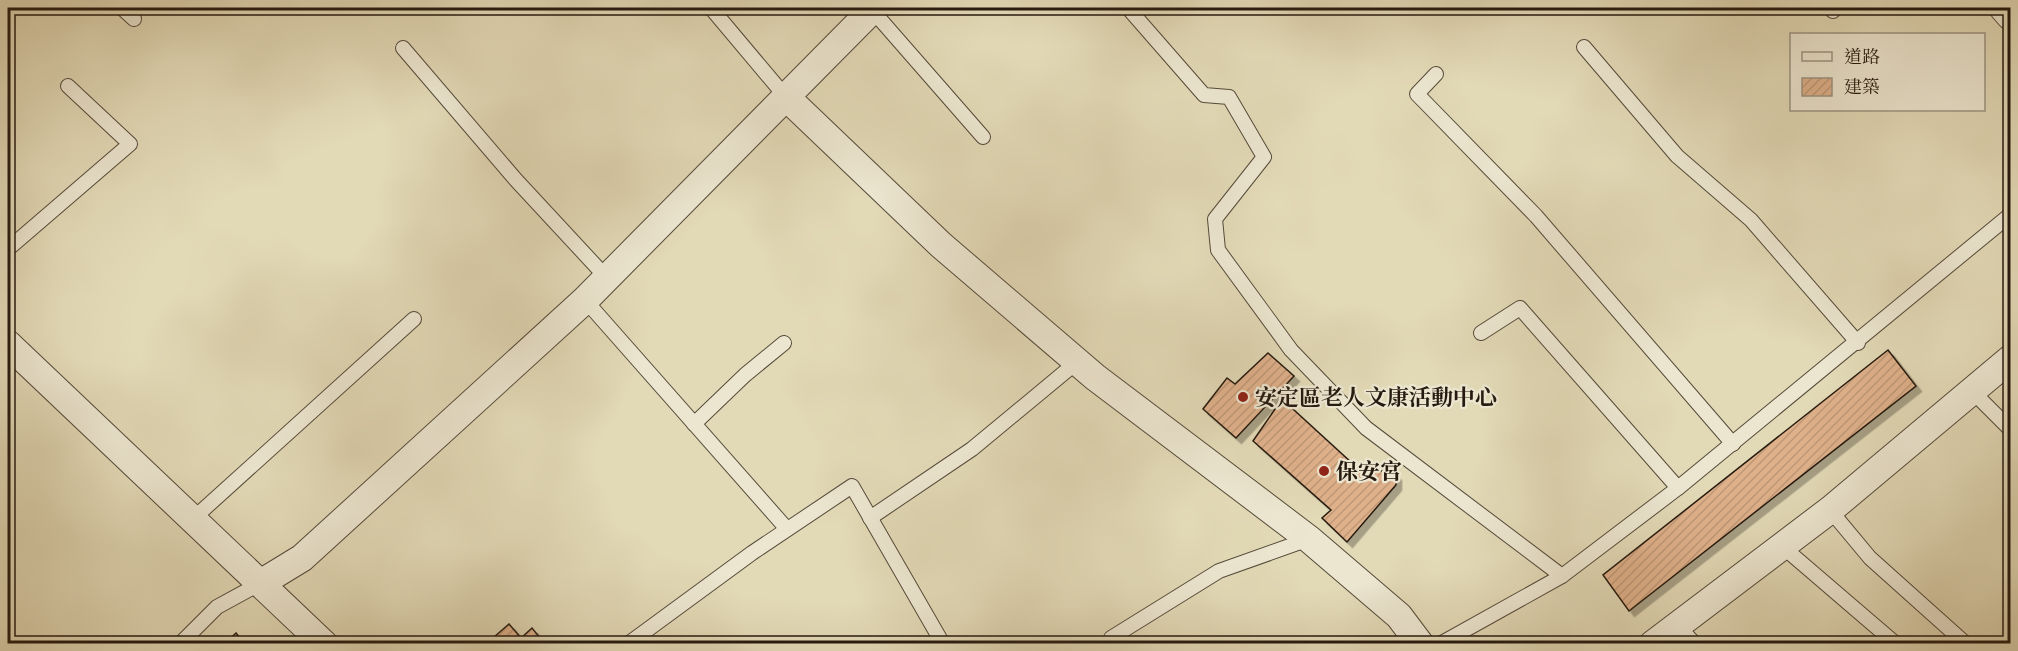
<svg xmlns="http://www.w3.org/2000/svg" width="2018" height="651" font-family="'IM FELL English','Noto Serif TC',serif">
<defs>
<pattern id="building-hatch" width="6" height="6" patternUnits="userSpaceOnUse" patternTransform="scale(1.5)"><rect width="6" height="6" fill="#dfb18b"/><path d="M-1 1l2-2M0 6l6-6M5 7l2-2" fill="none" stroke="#bf9877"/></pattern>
<filter id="shadow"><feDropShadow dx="5.5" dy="5.5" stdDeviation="0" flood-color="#0004"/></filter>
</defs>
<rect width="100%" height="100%" fill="#e2d9b6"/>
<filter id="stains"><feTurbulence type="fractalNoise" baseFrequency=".00333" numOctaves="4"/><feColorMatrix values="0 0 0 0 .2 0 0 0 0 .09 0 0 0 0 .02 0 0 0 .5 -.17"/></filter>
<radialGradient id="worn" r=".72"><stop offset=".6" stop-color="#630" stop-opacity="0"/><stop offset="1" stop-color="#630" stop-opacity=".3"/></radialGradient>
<g fill="url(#building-hatch)" stroke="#261a10" stroke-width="1.5" filter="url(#shadow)">
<path d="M 1888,350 L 1916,386 L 1629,611 L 1603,575 Z"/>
<path d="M 1268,353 L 1294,376 L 1236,438 L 1203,409 L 1227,378 L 1235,384 Z"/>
<path d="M 1282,399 L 1365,475 L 1389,469 L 1396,475 L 1396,485 L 1347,542 L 1322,518 L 1331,510 L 1253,441 Z"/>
<path d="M 509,624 L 521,638 L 532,628 L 545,644 L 486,644 Z"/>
<path d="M 236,633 L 245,644 L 224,644 Z"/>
</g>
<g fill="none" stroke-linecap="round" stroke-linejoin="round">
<g stroke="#554a3a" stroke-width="16">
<g id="service">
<path d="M 122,8 L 134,19"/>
<path d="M 711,8 L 785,96"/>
<path d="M 1128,8 L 1204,95 L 1229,97 L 1264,157 L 1215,219 L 1218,250 L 1291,350 L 1366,428 L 1562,576"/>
<path d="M 1830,8 L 1833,11"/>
<path d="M 872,10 L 983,137"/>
<path d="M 1584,47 L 1677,156 L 1751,220 L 1858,343"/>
<path d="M 403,48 L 516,180 L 606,277"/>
<path d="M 1436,74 L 1417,94 L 1536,216 L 1733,444"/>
<path d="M 8,249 L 130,144 L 68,86"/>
<path d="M 585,300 L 787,529"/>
<path d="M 1481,333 L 1520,308 L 1678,488"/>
<path d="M 1972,391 L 2010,429"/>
<path d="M 694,424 L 745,375 L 784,343"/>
<path d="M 1830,510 L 1870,558 L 1966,644"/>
<path d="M 194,518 L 414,319"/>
<path d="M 870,518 L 972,449 L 1077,362"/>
<path d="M 1783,547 L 1896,644"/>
<path d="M 1678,626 L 1695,644"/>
<path d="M 1111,638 L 1219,571 L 1309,539"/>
<path d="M 180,644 L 217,607 L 261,583"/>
<path d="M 628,644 L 752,553 L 852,486 L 943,644"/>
<path d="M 1440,644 L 1562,576 L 1678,488 L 2010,215"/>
</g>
</g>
<g stroke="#554a3a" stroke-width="29">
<g id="minor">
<path d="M 2003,8 L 2010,16"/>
<path d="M 785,96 L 941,245 L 1095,377 L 1309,539 L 1399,616 L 1420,644"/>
<path d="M 8,344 L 324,644"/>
<path d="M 261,583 L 302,558 L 585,300 L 874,8"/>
<path d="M 1653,644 L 1830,510 L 2010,359"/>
</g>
</g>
<use href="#service" stroke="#ece6d0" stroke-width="14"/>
<use href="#minor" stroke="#ece6d0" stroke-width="27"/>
</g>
<g fill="#8f2418" stroke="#ece6d0" stroke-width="2">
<circle cx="1243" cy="397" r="6"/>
<circle cx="1324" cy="471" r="6"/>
</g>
<g text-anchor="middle" stroke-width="4.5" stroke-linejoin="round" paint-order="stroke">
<g font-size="22" font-weight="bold" fill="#261a10" stroke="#ece6d0" text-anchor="start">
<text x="1255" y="405">安定區老人文康活動中心</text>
<text x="1336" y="479">保安宮</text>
</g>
</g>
<rect width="2018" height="651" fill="none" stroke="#e2d9b6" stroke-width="30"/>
<rect x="9" y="9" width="2000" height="633" fill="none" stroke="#261a10" stroke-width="3"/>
<rect x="15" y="15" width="1988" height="621" fill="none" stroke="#261a10" stroke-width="1.5"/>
<rect x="1790" y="33" width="195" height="78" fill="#ece6d0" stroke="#9d9483" stroke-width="1.5"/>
<rect x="1802" y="52" width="30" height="9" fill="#ece6d0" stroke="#9d9483" stroke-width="1.5"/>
<text x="1844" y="63" font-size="18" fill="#261a10">道路</text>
<rect x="1802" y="78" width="30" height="18" fill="url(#building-hatch)" stroke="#9d9483" stroke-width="1.5"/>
<text x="1844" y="93" font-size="18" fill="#261a10">建築</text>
<rect width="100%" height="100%" filter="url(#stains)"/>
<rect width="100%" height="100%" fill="url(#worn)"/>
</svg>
